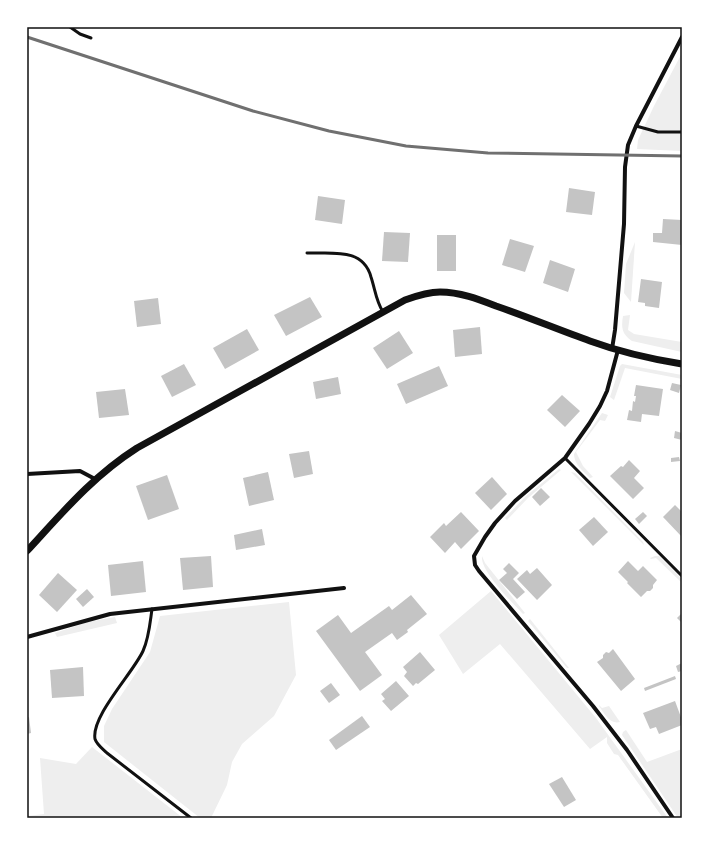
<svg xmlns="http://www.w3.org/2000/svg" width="709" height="845" font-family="'Varela Round',sans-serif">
<rect width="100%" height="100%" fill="#fff"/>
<g fill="#eee">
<path d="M 682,53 L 682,151 L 637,149 L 638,140 L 654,106 Z"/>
<path d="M 635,242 L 631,302 L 624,293 L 626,264 Z"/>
<path d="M 630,315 L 628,330 L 634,334 L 682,342 L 682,352 L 632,341 C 622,334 621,328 623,316 Z"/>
<path d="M 622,364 L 682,375 L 682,379 L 625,368 L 614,400 L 610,397 L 620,366 Z"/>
<path d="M 602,413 L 608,415 L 605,421 L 600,420 L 576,452 L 583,466 L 593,477 L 590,478 C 583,471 574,464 574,454 Z"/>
<path d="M 559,469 L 561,470 L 528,498 L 507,520 L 505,518 L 526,496 Z"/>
<path d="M 571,472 L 575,473 L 643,542 L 644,545 Z"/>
<path d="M 482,556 L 485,563 L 525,613 L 523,614 C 512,602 480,571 482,556 Z"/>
<path d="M 655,556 L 659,556 L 682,579 L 682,583 L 656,558 L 651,559 L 650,558 Z"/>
<path d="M 491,591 L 596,718 L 668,818 L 663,818 L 618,755 L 614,754 L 607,743 L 607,737 L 590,749 L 500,644 L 463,674 L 439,635 Z"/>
<path d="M 289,602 L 296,675 L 274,716 L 242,744 L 232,762 L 227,785 L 211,818 L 200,818 L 104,742 L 104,726 L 112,709 L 150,652 L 160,616 Z"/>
<path d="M 115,617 L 117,623 L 57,637 L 55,633 L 88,622 Z"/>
<path d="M 530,619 L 569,668 L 567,668 L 528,621 Z"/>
<path d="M 599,705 L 602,708 L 609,706 L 620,722 C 610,725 604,713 599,706 Z"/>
<path d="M 626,730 L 647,762 L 682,749 L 682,818 L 678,818 L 622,735 L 623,732 Z"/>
<path d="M 92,747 L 183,818 L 27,818 L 27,816 L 44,814 L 40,758 L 76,764 Z"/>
</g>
<g fill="#c4c4c4">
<path d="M 569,188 L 595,192 L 592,215 L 566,212 Z"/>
<path d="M 318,196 L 345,200 L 342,224 L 315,220 Z"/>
<path d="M 663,219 L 682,220 L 682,245 L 653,242 L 653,233 L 662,233 Z"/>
<path d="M 384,232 L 410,233 L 408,262 L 382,261 Z"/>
<rect x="437" y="235" width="19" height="36"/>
<path d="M 510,239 L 534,246 L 525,272 L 502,265 Z"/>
<path d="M 550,260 L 575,269 L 568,292 L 543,283 Z"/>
<path d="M 641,279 L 662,282 L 659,308 L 645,306 L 645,303 L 638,302 Z"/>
<path d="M 310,297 L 322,317 L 286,336 L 274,315 Z"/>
<path d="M 158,298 L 161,324 L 137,327 L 134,301 Z"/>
<path d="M 480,327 L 482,354 L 455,357 L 453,330 Z"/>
<path d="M 247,329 L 259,350 L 225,369 L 213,348 Z"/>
<path d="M 399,331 L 413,353 L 387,369 L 373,348 Z"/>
<path d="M 184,364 L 196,385 L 172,397 L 161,376 Z"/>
<path d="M 439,366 L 448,386 L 406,404 L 397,384 Z"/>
<path d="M 338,377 L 341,394 L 316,399 L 313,382 Z"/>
<path d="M 672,383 L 681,385 L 679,393 L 670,390 Z"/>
<path d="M 636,385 L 663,389 L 659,416 L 642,414 L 641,422 L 627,420 L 629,410 L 632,411 L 633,401 L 635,402 L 636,396 L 634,396 Z"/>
<path d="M 125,389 L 129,415 L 99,418 L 96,392 Z"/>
<path d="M 562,395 L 580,411 L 565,427 L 547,410 Z"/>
<path d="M 675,431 L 682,433 L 682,440 L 674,438 Z"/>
<path d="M 309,451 L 313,474 L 294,478 L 289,454 Z"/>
<path d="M 679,457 L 680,461 L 671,462 L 671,458 Z"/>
<path d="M 629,460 L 640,471 L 634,478 L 644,488 L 633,499 L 610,476 L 621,466 L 623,467 Z"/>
<path d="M 268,472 L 274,500 L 249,506 L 243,478 Z"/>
<path d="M 167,475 L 179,509 L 148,520 L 136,486 Z"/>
<path d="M 492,477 L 507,494 L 491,510 L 475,493 Z"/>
<path d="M 541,488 L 550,497 L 540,506 L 532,497 Z"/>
<path d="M 675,505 L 682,512 L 682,537 L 663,517 Z"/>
<path d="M 461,512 L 479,531 L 461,549 L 455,542 L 445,553 L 430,537 L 444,523 L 446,526 Z"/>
<path d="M 643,512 L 647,516 L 639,524 L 635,519 Z"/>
<path d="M 594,517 L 608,532 L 593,546 L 579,530 Z"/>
<path d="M 262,529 L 265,545 L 236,550 L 234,535 Z"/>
<path d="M 211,556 L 213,587 L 183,590 L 180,558 Z"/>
<path d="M 143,561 L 146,592 L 111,596 L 108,565 Z"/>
<path d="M 628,561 L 638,571 L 643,566 L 657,580 L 653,585 L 653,588 L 650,591 L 647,591 L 641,597 L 627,583 L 628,582 L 618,572 Z"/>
<path d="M 509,563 L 519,573 L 513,579 L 525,592 L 517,599 L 499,580 L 507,573 L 503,569 Z"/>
<path d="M 537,568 L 552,585 L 537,600 L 517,579 L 527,570 L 530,574 Z"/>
<path d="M 58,573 L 77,590 L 57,612 L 39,595 Z"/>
<path d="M 87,589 L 94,597 L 83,607 L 76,599 Z"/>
<path d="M 411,595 L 427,614 L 407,630 L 408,632 L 397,640 L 392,633 L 365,652 L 382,675 L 360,691 L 316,631 L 338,615 L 351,633 L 389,606 L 392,610 Z"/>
<path d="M 682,613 L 682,623 L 677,618 Z"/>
<path d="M 613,649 L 635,679 L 621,691 L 597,662 L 603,658 L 603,655 L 606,652 L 609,653 Z"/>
<path d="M 420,652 L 435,670 L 418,684 L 416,683 L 413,686 L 404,676 L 407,672 L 403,667 Z"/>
<path d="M 682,663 L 682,671 L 678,672 L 676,666 Z"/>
<path d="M 83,667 L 84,696 L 52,698 L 50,670 Z"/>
<path d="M 675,676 L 676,679 L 645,691 L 644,688 Z"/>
<path d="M 396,681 L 409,696 L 391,711 L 382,701 L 385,699 L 381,694 Z"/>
<path d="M 331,683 L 340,695 L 329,703 L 320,691 Z"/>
<path d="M 675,701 L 682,720 L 682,725 L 659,734 L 656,727 L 650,729 L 643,713 Z"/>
<path d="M 362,716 L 370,727 L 336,750 L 329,740 Z"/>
<path d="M 29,717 L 31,733 L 27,734 L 27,718 Z"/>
<path d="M 562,777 L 576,800 L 564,807 L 549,784 Z"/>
</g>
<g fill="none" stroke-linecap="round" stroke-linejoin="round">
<g stroke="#111" stroke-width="3">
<path d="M 70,27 L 80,34 L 91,38"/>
<path d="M 636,126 L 658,132 L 682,132"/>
<path d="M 307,253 C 331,254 363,247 371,277 C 375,289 376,301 383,312"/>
<path d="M 565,458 L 682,576"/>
<path d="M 152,609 C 150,623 149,638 143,651 C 133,673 91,716 95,739 C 97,745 103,749 107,753 L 191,818"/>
</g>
<g stroke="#111" stroke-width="4">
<path d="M 612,349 L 615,330 L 624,224 L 625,167 L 628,145 L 636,126 L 682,37"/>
<path d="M 618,350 L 607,391 L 600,406 L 589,424 L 565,458 L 515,501 L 495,523 L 485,537 L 474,556 L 475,565 L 479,571 L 593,706 L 627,750 L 673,818"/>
<path d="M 27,474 L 80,471 L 95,479"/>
<path d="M 27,637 L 110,614 L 344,588"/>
</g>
<path stroke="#111" stroke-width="7" d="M 27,551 C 62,513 93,476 137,448 L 405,300 C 416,296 428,292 440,292 C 460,292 478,299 496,306 C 528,317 559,330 590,341 C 620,352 651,359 682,364"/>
<path stroke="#707070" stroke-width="3" d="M 27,37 L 253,111 L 329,131 L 406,146 L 488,153 L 682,156"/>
</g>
<rect width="709" height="845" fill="none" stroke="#ffffff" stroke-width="56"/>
<rect x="28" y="28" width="653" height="789" fill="none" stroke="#111" stroke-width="1.5"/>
</svg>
